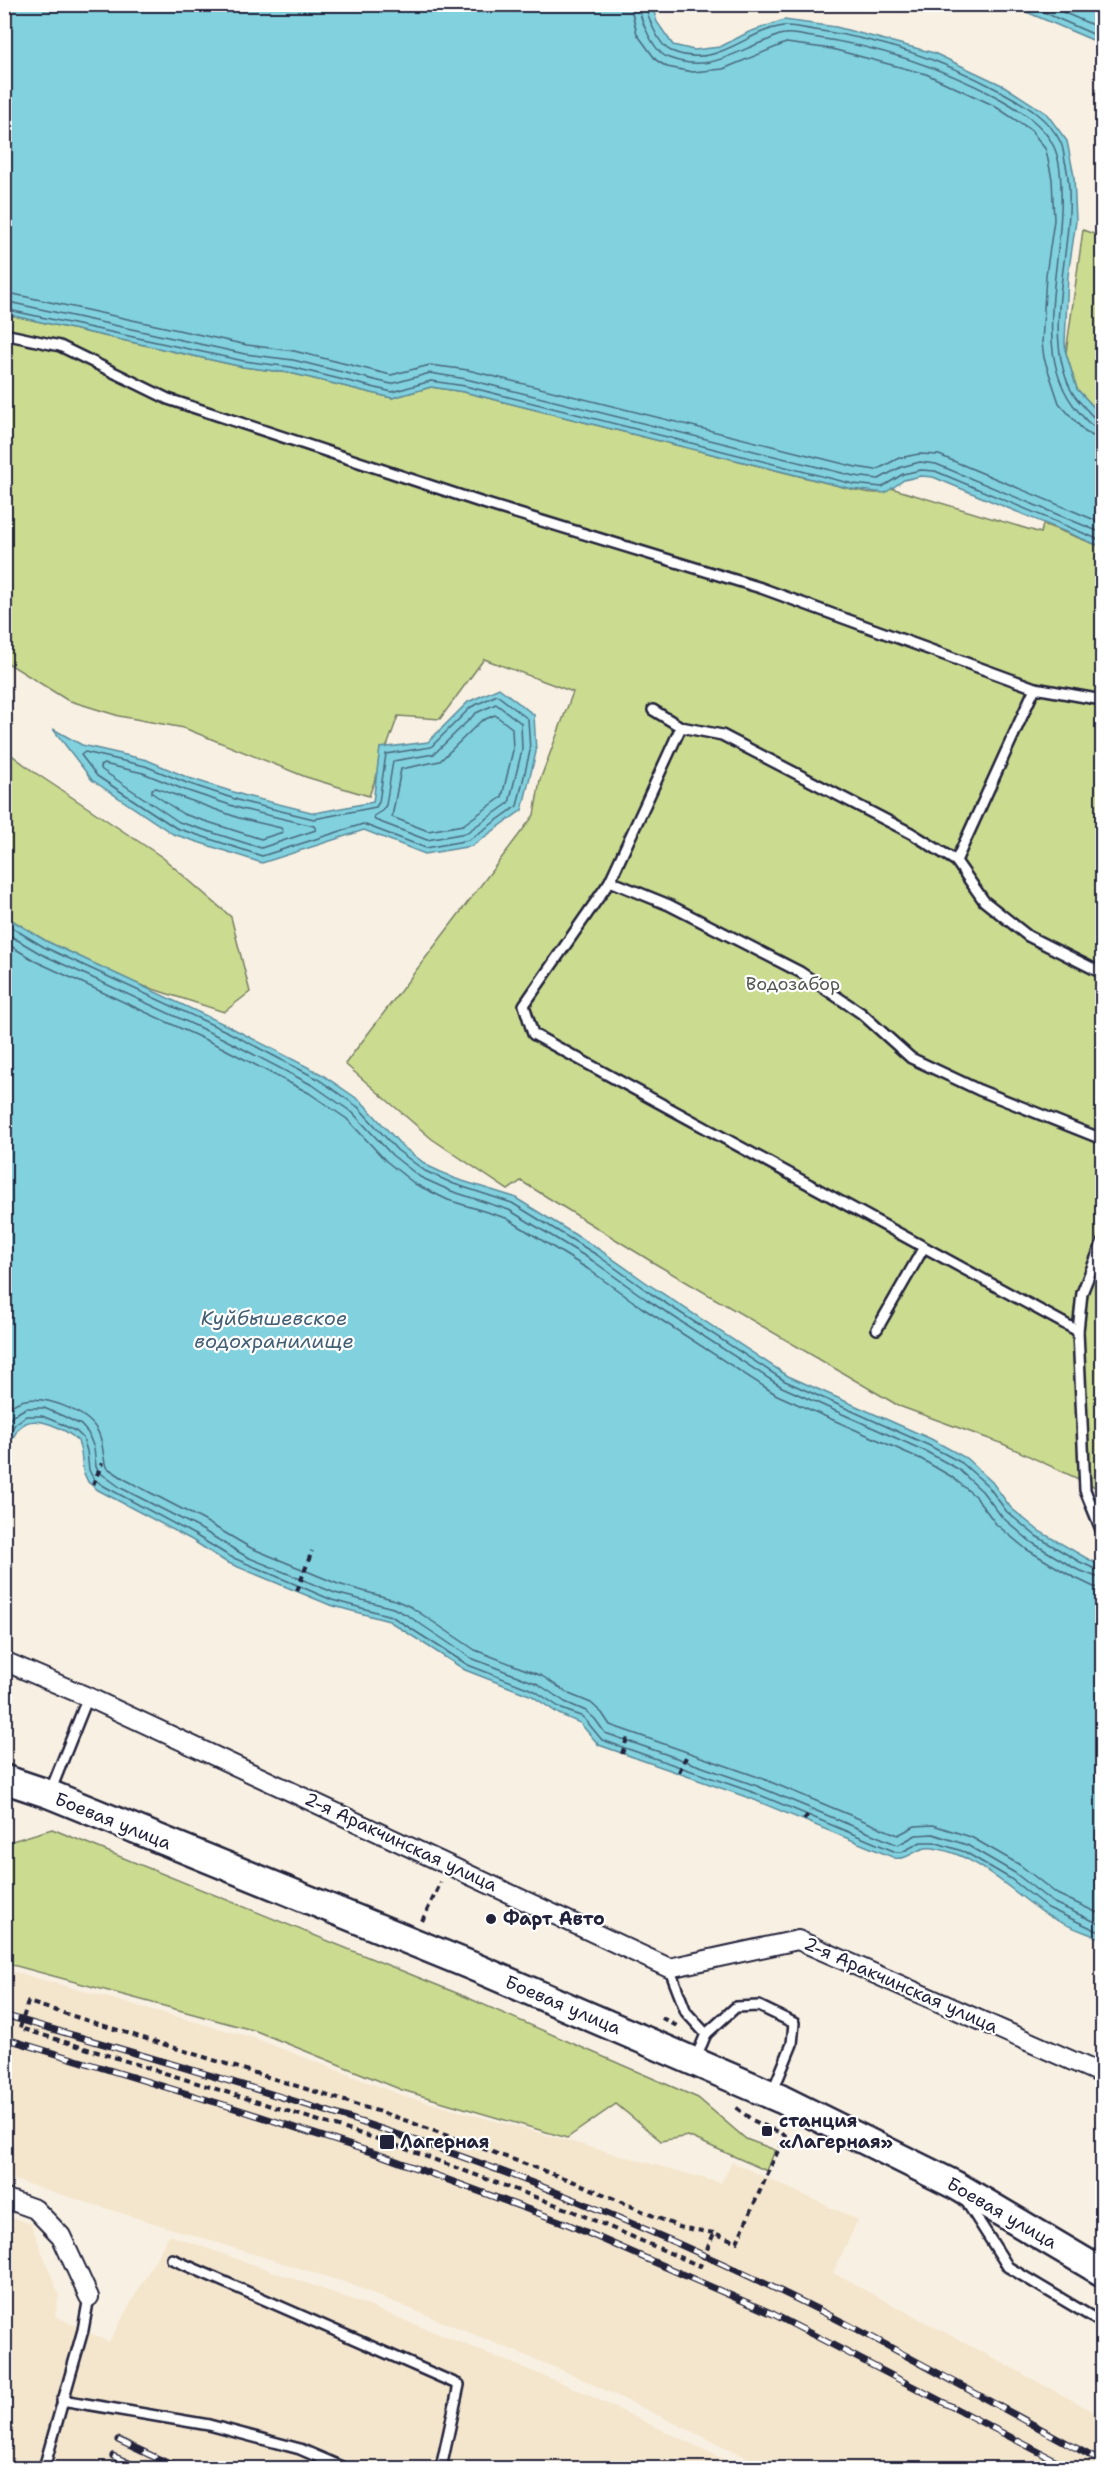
<svg xmlns="http://www.w3.org/2000/svg" width="1107" height="2473" font-family="'Shantell Sans',sans-serif">
<rect width="100%" height="100%" fill="#f8f0e2"/>
<filter id="ink" filterUnits="userSpaceOnUse"><feTurbulence type="fractalNoise" baseFrequency=".0167" numOctaves="2"/><feDisplacementMap in="SourceGraphic" scale="12" xChannelSelector="R" yChannelSelector="G"/><feConvolveMatrix kernelMatrix="1 2 1 2 8 2 1 2 1" color-interpolation-filters="sRGB"/></filter>
<g filter="url(#ink)">
<g fill="#f4e6cd">
<path d="M 4,1969 L 254,2038 L 401,2095 L 721,2183 L 732,2162 L 858,2220 L 833,2273 L 1102,2416 L 1102,2468 L 769,2468 L 571,2374 L 347,2283 L 5,2177 Z"/>
<path d="M 5,2215 L 31,2224 L 59,2295 L 55,2316 L 109,2342 L 169,2235 L 351,2299 L 572,2387 L 742,2468 L 5,2468 Z"/>
</g>
<g fill="#cbdb8f" stroke="#767e65" stroke-width="1.5">
<path d="M 1083,230 L 1102,237 L 1102,416 L 1077,389 L 1066,353 Z"/>
<path d="M 5,314 L 243,367 L 290,373 L 392,398 L 431,387 L 464,392 L 851,489 C 865,492 880,497 891,488 L 1041,533 L 1043,524 L 1102,547 L 1102,1490 L 1003,1444 L 899,1406 L 654,1263 L 521,1181 L 508,1190 L 432,1139 L 345,1064 L 534,815 L 540,780 L 573,692 L 484,659 L 440,719 L 398,716 L 369,796 L 306,777 L 184,728 L 119,716 L 67,700 L 8,663 L 5,669 Z"/>
<path d="M 4,749 L 34,772 L 162,857 L 231,917 L 250,992 L 224,1012 L 134,983 L 46,941 L 5,916 Z"/>
<path d="M 52,1829 L 459,1994 L 698,2098 L 746,2139 L 775,2150 L 767,2171 L 688,2136 L 661,2141 L 616,2104 L 567,2138 L 402,2090 L 256,2031 L 5,1963 L 5,1843 Z"/>
</g>
<g fill="#81d1de" stroke="#5b8b9d" stroke-width="1.5">
<path d="M 5,4 L 652,5 L 657,22 L 673,45 L 694,50 L 720,47 L 749,32 L 784,20 L 836,27 L 934,53 L 1004,86 L 1046,113 L 1067,141 L 1074,176 L 1076,221 L 1068,276 L 1065,343 L 1066,353 L 1077,389 L 1102,416 L 1102,547 L 933,477 L 921,476 L 904,480 L 885,493 L 852,489 L 464,392 L 431,387 L 392,398 L 290,373 L 243,367 L 5,314 Z"/>
<path d="M 1010,5 L 1102,5 L 1102,44 Z"/>
<path d="M 499,688 L 534,715 L 536,752 L 522,810 L 472,846 L 425,854 L 364,830 L 262,863 L 173,834 L 92,780 L 53,729 L 82,745 L 147,760 L 189,778 L 246,796 L 315,813 L 373,802 L 380,748 L 428,742 L 468,702 Z"/>
<path d="M 5,916 L 46,941 L 230,1027 L 321,1074 L 362,1102 L 402,1146 L 428,1166 L 456,1179 L 514,1197 L 600,1250 L 654,1288 L 788,1376 L 931,1439 L 966,1458 L 992,1482 L 1011,1508 L 1039,1531 L 1102,1567 L 1102,1939 C 1083,1931 1061,1925 1044,1913 C 1009,1890 977,1854 933,1848 C 916,1846 911,1860 895,1858 L 752,1799 L 599,1745 L 580,1723 L 559,1714 L 532,1696 L 465,1670 L 389,1621 L 330,1605 L 226,1562 L 192,1540 L 98,1490 L 88,1482 L 83,1471 L 81,1452 L 78,1441 C 67,1430 34,1412 20,1427 C 13,1434 9,1448 5,1457 Z"/>
</g>
<g fill="none" stroke-linecap="round" stroke-linejoin="round">
<g stroke="#48687c" stroke-width="1.5">
<path d="M 630,4 L 637,34 L 656,60 L 667,67 L 693,72 L 723,69 L 786,43 L 832,49 L 926,74 L 993,105 L 1031,130 L 1046,150 L 1052,179 L 1054,220 L 1046,275 L 1042,343 L 1044,358 L 1059,403 L 1085,432 L 1093,436 L 1102,438"/>
<path d="M 639,4 C 639,19 654,53 669,58 C 710,73 731,53 768,40 C 773,38 779,34 785,34 C 793,33 804,36 812,37 C 876,46 940,67 997,97 C 1017,108 1044,124 1054,147 C 1060,160 1061,177 1061,191 C 1065,261 1028,354 1078,411 C 1085,419 1091,428 1102,429"/>
<path d="M 646,4 C 647,17 659,46 671,51 C 718,70 743,32 783,26 C 793,25 806,29 815,30 C 879,39 943,60 1000,91 C 1023,103 1050,119 1061,143 C 1064,150 1064,159 1066,165 C 1081,237 1038,323 1071,390 C 1074,397 1081,403 1085,408 C 1091,414 1094,420 1102,421"/>
<path d="M 1025,4 L 1102,38"/>
<path d="M 1044,4 L 1102,29"/>
<path d="M 4,292 L 247,345 L 294,351 L 391,375 L 430,365 L 468,370 L 856,467 L 876,470 L 899,458 L 919,454 L 939,455 L 1102,523"/>
<path d="M 4,301 L 245,354 L 293,360 L 391,384 L 430,373 L 466,379 L 854,476 L 879,479 L 901,467 L 920,462 L 936,464 L 1102,533"/>
<path d="M 4,309 L 244,361 L 291,367 L 392,392 L 431,381 L 465,386 L 853,484 L 882,487 L 903,474 L 921,470 L 935,471 L 1102,541"/>
<path d="M 497,695 L 528,719 L 530,751 L 517,806 L 469,840 L 426,848 L 363,824 L 262,856 L 176,828 L 97,776 L 81,755 L 85,752 L 145,766 L 187,783 L 244,802 L 314,819 L 376,807 L 379,802 L 386,754 L 431,747 L 471,707 Z"/>
<path d="M 496,704 L 521,723 L 522,750 L 509,803 L 466,833 L 427,840 L 375,820 L 374,816 L 382,811 L 386,805 L 393,761 L 434,754 L 476,713 Z"/>
<path d="M 495,715 L 512,728 L 513,750 L 502,797 L 463,825 L 428,831 L 392,817 L 401,769 L 440,761 L 481,721 Z"/>
<path d="M 104,764 L 143,773 L 185,790 L 242,809 L 314,826 L 316,830 L 261,848 L 179,822 L 102,770 L 100,766 Z"/>
<path d="M 156,788 L 239,818 L 281,828 L 283,832 L 261,839 L 183,814 L 152,793 L 152,789 Z"/>
<path d="M 4,923 L 44,947 L 228,1032 L 318,1079 L 358,1107 L 397,1150 L 425,1171 L 454,1184 L 512,1203 L 597,1255 L 650,1293 L 785,1381 L 928,1445 L 962,1463 L 988,1486 L 1007,1512 L 1036,1536 L 1080,1562 L 1102,1572"/>
<path d="M 4,932 L 41,954 L 224,1039 L 314,1086 L 353,1113 L 392,1155 L 420,1177 L 451,1191 L 509,1210 L 593,1261 L 646,1299 L 782,1387 L 925,1451 L 958,1469 L 982,1491 L 1002,1517 L 1031,1542 L 1076,1569 L 1102,1579"/>
<path d="M 4,942 L 37,962 L 221,1047 L 309,1093 L 347,1119 L 386,1161 L 415,1184 L 448,1200 L 506,1218 L 588,1269 L 641,1307 L 777,1395 L 921,1459 L 952,1477 L 976,1497 L 996,1524 L 1026,1549 L 1073,1577 L 1094,1587 L 1102,1588"/>
<path d="M 4,1411 C 11,1406 17,1401 25,1400 C 46,1396 86,1411 97,1430 C 104,1441 102,1454 106,1467 L 126,1480 L 203,1520 L 251,1548 L 338,1584 L 395,1600 L 411,1607 L 475,1650 L 542,1676 L 569,1694 L 591,1703 L 602,1713 L 610,1725 L 761,1778 L 898,1835 L 915,1826 L 933,1825 L 971,1837 L 1020,1865 L 1057,1894 L 1102,1915"/>
<path d="M 4,1428 L 11,1417 L 26,1408 L 44,1408 L 63,1416 L 81,1425 L 88,1433 L 94,1448 L 96,1467 L 99,1472 L 121,1488 L 199,1528 L 247,1557 L 335,1593 L 393,1608 L 407,1615 L 471,1658 L 538,1684 L 565,1702 L 586,1711 L 595,1719 L 605,1733 L 757,1786 L 898,1845 L 916,1835 L 933,1834 L 967,1845 L 1015,1873 L 1052,1902 L 1102,1925"/>
<path d="M 4,1444 L 15,1424 L 26,1416 L 42,1416 L 59,1423 L 77,1432 L 83,1438 L 87,1451 L 89,1470 L 93,1478 L 102,1485 L 195,1535 L 229,1556 L 332,1600 L 391,1616 L 468,1665 L 535,1691 L 562,1709 L 583,1717 L 602,1740 L 755,1793 L 896,1852 L 902,1852 L 921,1842 L 934,1842 L 965,1852 L 1011,1879 L 1048,1908 L 1102,1933"/>
</g>
<g stroke="#22223b" stroke-width="14">
<g id="lane">
<path d="M 4,334 L 60,346 L 168,399 L 480,502 L 761,588 L 1035,688 L 1102,700"/>
<path d="M 653,710 L 681,727 L 722,735 L 911,833 L 956,861 L 984,901 L 1028,936 L 1102,973"/>
<path d="M 681,727 L 610,881 L 524,1005 L 533,1034 L 1078,1331"/>
<path d="M 956,861 L 1035,688"/>
<path d="M 610,881 L 669,905 L 800,972 L 861,1013 L 911,1058 L 979,1090 L 1102,1139"/>
<path d="M 1102,1243 L 1082,1293 L 1078,1331 L 1085,1490 L 1102,1532"/>
<path d="M 877,1329 L 924,1247"/>
<path d="M 50,1792 L 88,1697"/>
<path d="M 669,1968 L 686,2012 L 706,2034 L 695,2060"/>
<path d="M 706,2034 L 736,2007 L 759,2006 L 794,2023 L 792,2044 L 772,2093"/>
<path d="M 966,2201 L 1008,2267 L 1102,2323"/>
<path d="M 172,2259 L 459,2385 L 441,2468"/>
<path d="M 62,2400 L 209,2425 L 300,2449 L 344,2468"/>
<path d="M 44,2468 L 83,2330 L 89,2297"/>
</g>
</g>
<g stroke="#22223b" stroke-width="22">
<g id="street">
<path d="M 4,1661 L 88,1697 L 669,1968 L 798,1940 L 1102,2074"/>
<path d="M 4,2198 L 35,2209 L 61,2236 L 89,2297"/>
</g>
</g>
<g stroke="#22223b" stroke-width="32">
<path id="secondary" d="M 4,1779 L 49,1794 L 472,1966 L 781,2099 L 957,2186 L 1102,2272"/>
</g>
<g stroke="#22223b" stroke-width="4" stroke-dasharray="6 4.5" stroke-linecap="butt">
<path d="M 93,1485 L 102,1463"/>
<path d="M 297,1591 L 312,1551"/>
<path d="M 622,1754 L 628,1735"/>
<path d="M 679,1772 L 687,1755"/>
<path d="M 804,1820 L 810,1811"/>
<path d="M 422,1921 L 441,1882"/>
<path d="M 662,2018 L 677,2026"/>
<path d="M 714,2233 L 679,2227 L 580,2184 L 396,2117 L 28,2002 L 20,2028 L 387,2142 L 570,2210 L 700,2266 L 714,2233 L 737,2242 L 785,2135 L 752,2120 L 734,2106"/>
</g>
<use href="#lane" stroke="#fff" stroke-width="9"/>
<use href="#street" stroke="#fff" stroke-width="18"/>
<use href="#secondary" stroke="#fff" stroke-width="27"/>
<g stroke="#22223b" stroke-width="7">
<g id="rail">
<path d="M 4,2015 C 195,2071 388,2124 573,2199 C 676,2241 779,2288 877,2340 C 952,2380 1027,2422 1102,2462"/>
<path d="M 4,2038 L 231,2107 L 383,2156 L 565,2223 L 773,2314 L 1070,2468"/>
<path d="M 118,2440 L 178,2468"/>
<path d="M 113,2456 L 140,2468"/>
</g>
</g>
<use href="#rail" stroke="#fff" stroke-width="4.5" stroke-dasharray="14" stroke-linecap="butt"/>
</g>
</g>
<g fill="#22223b" stroke="#fff" stroke-width="2">
<circle cx="491" cy="1919" r="6"/>
<rect x="761" y="2125" width="12" height="12" rx="3"/>
<rect x="379" y="2134" width="16" height="16" rx="3"/>
</g>
<g text-anchor="middle" stroke-width="4.5" stroke-linejoin="round" paint-order="stroke">
<g font-size="18" fill="#555a54" stroke="#fff">
<text x="793" y="990">Водозабор</text>
</g>
<g font-size="18" fill="#22223b" stroke="#fff">
<text transform="translate(113 1821) rotate(22)" y="6">Боевая улица</text>
<text transform="translate(401 1842) rotate(25)" y="6">2-я Аракчинская улица</text>
<text transform="translate(901 1985) rotate(24)" y="6">2-я Аракчинская улица</text>
<text transform="translate(563 2005) rotate(23)" y="6">Боевая улица</text>
<text transform="translate(1002 2213) rotate(30)" y="6">Боевая улица</text>
</g>
<g font-size="18" font-weight="bold" fill="#22223b" stroke="#fff" text-anchor="start">
<text x="503" y="1925">Фарт Авто</text>
<text x="779" y="2127">станция<tspan x="779" dy="21">«Лагерная»</tspan></text>
<text x="400" y="2148">Лагерная</text>
</g>
<g font-size="20" font-style="italic" fill="#435f74" stroke="#fff">
<text x="274" y="1325">Куйбышевское<tspan x="274" dy="23">водохранилище</tspan></text>
</g>
</g>
<rect width="1107" height="2473" fill="none" stroke="#fff" stroke-width="24"/>
<rect x="12" y="12" width="1083" height="2449" fill="none" stroke="#22223b" stroke-width="2" filter="url(#ink)"/>
</svg>
